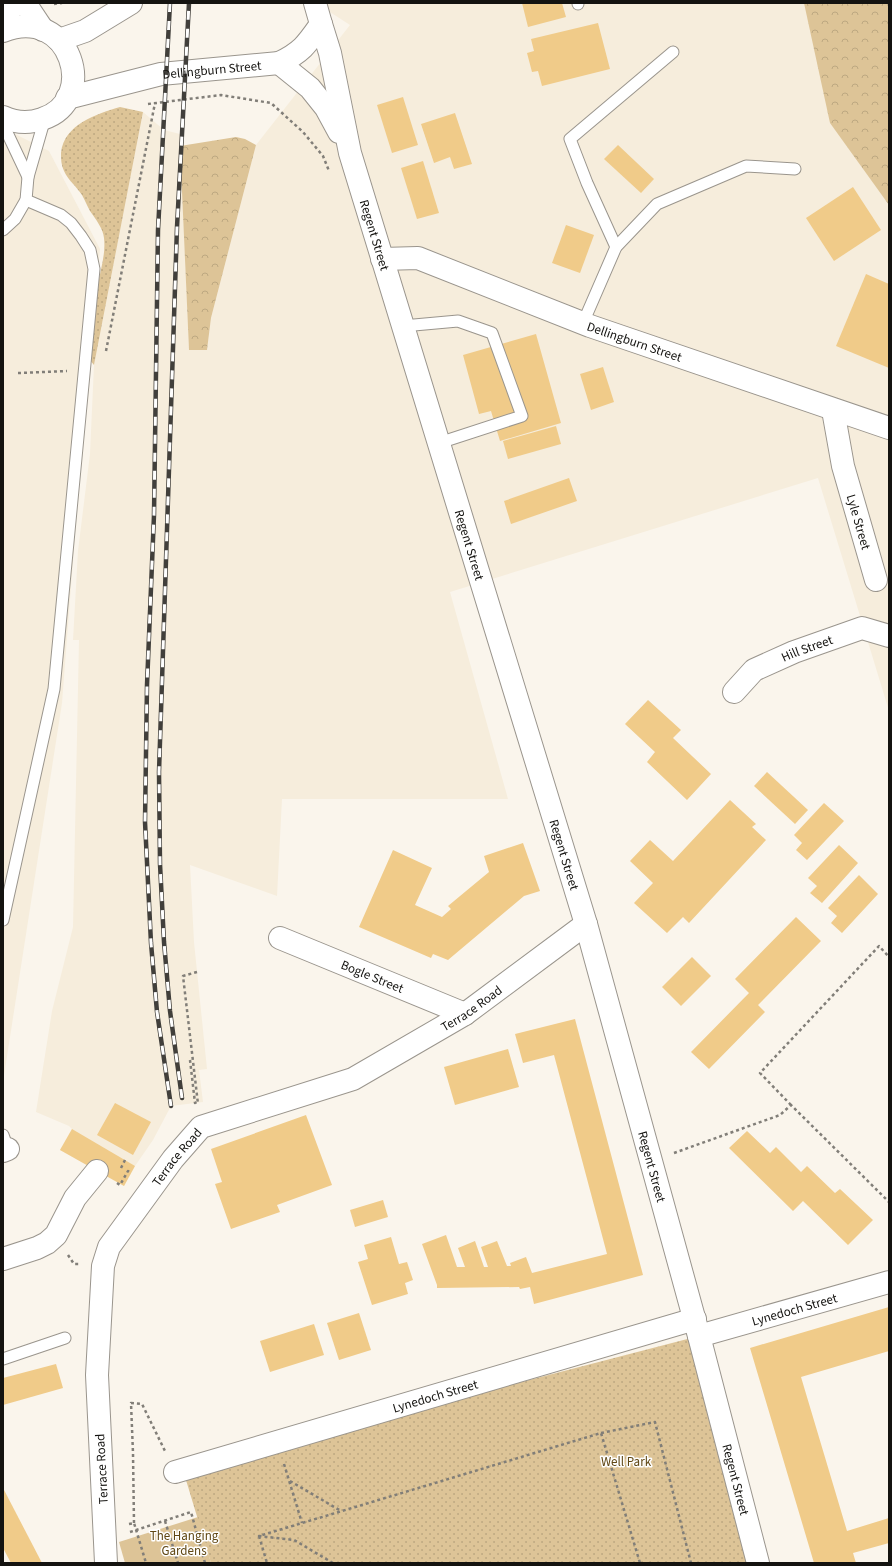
<svg xmlns="http://www.w3.org/2000/svg" width="892" height="1566" font-family="'Source Sans 3',sans-serif">
<defs>
<pattern id="grass-dots" width="8" height="8" patternUnits="userSpaceOnUse"><rect width="8" height="8" fill="#ddc497"/><path d="M2 2h.1M6 6h.1" fill="none" stroke="#bda881" stroke-width="1.8" stroke-linecap="round"/></pattern>
<pattern id="forest-crowns" width="20" height="18" patternUnits="userSpaceOnUse"><rect width="20" height="18" fill="#ddc497"/><path d="M2 6a3 3 0 1 1 6 0M12 15a3 3 0 1 1 6 0" fill="none" stroke="#bda881"/></pattern>
</defs>
<rect width="100%" height="100%" fill="#faf5ec"/>
<g fill="#f6eddc">
<path d="M 316,3 L 889,3 L 889,711 L 818,478 L 450,592 L 508,799 L 282,799 L 277,896 L 190,865 L 194,942 L 207,1069 L 199,1070 L 203,1102 L 171,1106 L 153,1140 L 135,1166 L 124,1186 L 60,1150 L 72,1129 L 69,1126 L 36,1112 L 52,1011 L 73,927 L 79,640 L 73,640 L 78,551 L 90,454 L 94,365 L 143,112 L 164,130 L 180,134 L 189,350 L 207,350 L 211,318 L 256,145 L 350,25 Z"/>
<path d="M 3,128 L 49,151 L 100,249 L 87,379 L 62,703 L 3,1082 Z"/>
</g>
<g fill="url(#grass-dots)">
<path d="M 120,107 L 143,112 L 94,365 L 89,359 C 92,335 94,310 98,286 C 100,270 106,255 104,238 C 103,228 96,220 90,211 C 87,206 85,200 82,195 C 76,186 68,180 64,171 C 61,165 61,159 61,153 C 64,124 97,114 120,107 Z"/>
<path d="M 699,1336 L 759,1563 L 211,1563 L 183,1470 Z"/>
</g>
<g fill="url(#forest-crowns)">
<path d="M 804,3 L 889,3 L 889,205 L 830,123 Z"/>
<path d="M 236,137 L 245,139 L 256,145 L 211,318 L 207,350 L 189,350 L 180,146 Z"/>
</g>
<path fill="#ddc497" d="M 198,1517 L 211,1563 L 125,1563 L 119,1542 Z"/>
<g fill="#f0cb89">
<path d="M 522,3 L 562,3 L 566,17 L 528,27 Z"/>
<path d="M 598,23 L 610,69 L 542,86 L 538,71 L 532,72 L 527,53 L 534,51 L 531,39 Z"/>
<path d="M 403,97 L 418,145 L 392,153 L 377,105 Z"/>
<path d="M 455,113 L 472,164 L 454,169 L 450,157 L 434,163 L 421,124 Z"/>
<path d="M 618,145 L 654,179 L 641,193 L 604,159 Z"/>
<path d="M 423,161 L 439,213 L 417,219 L 401,168 Z"/>
<path d="M 853,187 L 881,230 L 834,261 L 806,218 Z"/>
<path d="M 566,225 L 594,235 L 580,273 L 552,263 Z"/>
<path d="M 866,274 L 889,284 L 889,368 L 836,346 Z"/>
<path d="M 536,334 L 561,423 L 500,441 L 491,411 L 479,414 L 463,355 Z"/>
<path d="M 603,367 L 614,402 L 591,410 L 580,374 Z"/>
<path d="M 556,426 L 561,444 L 508,459 L 503,441 Z"/>
<path d="M 569,478 L 577,501 L 511,524 L 504,501 Z"/>
<path d="M 648,700 L 681,730 L 673,738 L 711,774 L 687,800 L 647,762 L 655,752 L 625,724 Z"/>
<path d="M 767,772 L 808,810 L 795,824 L 754,786 Z"/>
<path d="M 730,800 L 756,824 L 752,827 L 766,840 L 689,923 L 683,917 L 667,933 L 634,903 L 653,883 L 630,861 L 650,840 L 673,861 Z"/>
<path d="M 824,803 L 844,821 L 807,860 L 796,850 L 802,843 L 794,835 Z"/>
<path d="M 523,843 L 540,891 L 524,896 L 448,960 L 433,954 L 431,958 L 359,927 L 393,850 L 432,868 L 415,905 L 442,917 L 451,909 L 448,906 L 489,872 L 484,856 Z"/>
<path d="M 839,845 L 858,863 L 822,903 L 810,893 L 817,886 L 808,878 Z"/>
<path d="M 859,875 L 878,894 L 842,933 L 831,923 L 837,916 L 828,908 Z"/>
<path d="M 796,917 L 821,941 L 758,1005 L 765,1012 L 709,1069 L 691,1052 L 749,993 L 735,979 Z"/>
<path d="M 692,957 L 711,976 L 681,1006 L 662,987 Z"/>
<path d="M 575,1019 L 643,1275 L 534,1304 L 530,1287 L 520,1289 L 519,1287 L 437,1288 L 437,1285 L 422,1244 L 446,1235 L 457,1267 L 465,1267 L 458,1248 L 475,1241 L 484,1267 L 488,1267 L 481,1247 L 497,1241 L 507,1266 L 511,1266 L 510,1263 L 526,1257 L 532,1273 L 607,1254 L 554,1055 L 523,1063 L 515,1034 Z"/>
<path d="M 508,1049 L 519,1087 L 455,1105 L 444,1067 Z"/>
<path d="M 115,1103 L 151,1122 L 133,1155 L 97,1135 Z"/>
<path d="M 306,1115 L 332,1185 L 277,1205 L 280,1212 L 231,1229 L 215,1184 L 222,1182 L 211,1149 Z"/>
<path d="M 72,1129 L 135,1166 L 124,1186 L 60,1150 Z"/>
<path d="M 747,1131 L 770,1153 L 776,1147 L 801,1172 L 807,1166 L 835,1193 L 840,1189 L 873,1220 L 848,1245 L 803,1201 L 793,1211 L 729,1148 Z"/>
<path d="M 383,1200 L 388,1217 L 355,1227 L 350,1210 Z"/>
<path d="M 391,1237 L 399,1264 L 407,1262 L 413,1280 L 405,1283 L 408,1294 L 372,1305 L 358,1262 L 368,1259 L 364,1245 Z"/>
<path d="M 889,1307 L 889,1351 L 801,1377 L 847,1531 L 889,1518 L 889,1543 L 853,1553 L 856,1563 L 814,1563 L 750,1348 Z"/>
<path d="M 359,1313 L 371,1350 L 339,1360 L 327,1323 Z"/>
<path d="M 314,1324 L 324,1355 L 270,1372 L 260,1341 Z"/>
<path d="M 56,1364 L 63,1388 L 3,1405 L 3,1378 Z"/>
<path d="M 3,1488 L 42,1563 L 11,1563 L 3,1548 Z"/>
</g>
<g fill="none" stroke-linecap="round" stroke-linejoin="round">
<g stroke="#9a958d" stroke-width="13">
<g id="service">
<path d="M 578,3 L 578,4"/>
<path d="M 3,124 L 28,177"/>
<path d="M 3,230 L 15,219 L 26,200 L 28,177 L 45,118"/>
<path d="M 616,247 L 587,183 L 570,139 L 673,52"/>
<path d="M 583,323 L 616,247 L 657,204 L 746,166 L 795,169"/>
<path d="M 403,326 L 458,321 L 492,333 L 522,416 L 439,443"/>
<path d="M 3,920 L 54,689 L 94,269 L 90,250 L 81,236 L 71,223 L 61,215 L 26,200"/>
<path d="M 3,1135 L 8,1149"/>
<path d="M 3,1359 L 65,1338"/>
</g>
</g>
<g stroke="#9a958d" stroke-width="24">
<g id="minor">
<path d="M 25,3 L 43,30"/>
<path id="s1" d="M 321,24 L 330,53 L 350,153 L 586,924 L 699,1336 L 758,1563"/>
<path d="M 3,27 L 13,3"/>
<path d="M 279,63 L 310,88 L 326,108 L 339,132"/>
<path id="s2" d="M 382,259 L 418,258 L 590,326 L 889,428"/>
<path id="s3" d="M 833,410 L 843,466 L 876,580"/>
<path id="s4" d="M 734,692 L 754,670 L 794,652 L 862,628 L 889,636"/>
<path id="s5" d="M 280,938 L 465,1014"/>
<path d="M 3,1151 L 8,1149"/>
<path d="M 3,1259 L 37,1248 L 47,1243 L 56,1235 L 75,1198 L 97,1171"/>
<path id="s6" d="M 699,1336 L 889,1282"/>
<path id="s7" d="M 175,1472 L 695,1319"/>
<path id="s8" d="M 106,1563 L 97,1375 L 103,1266 L 109,1247 L 173,1159 L 201,1127 L 353,1079 L 465,1014 L 586,924"/>
</g>
</g>
<g stroke="#9a958d" stroke-width="24">
<g id="secondary">
<path d="M 3,31 C 71,4 100,101 42,119 C 28,124 16,123 3,117"/>
<path d="M 59,40 L 85,31 L 131,3"/>
<path id="s9" d="M 67,98 L 161,74 L 279,63 C 302,52 307,44 321,24 L 315,3"/>
</g>
</g>
<g stroke="#817e78" stroke-width="2.5" stroke-dasharray="3 3" stroke-linecap="butt">
<path d="M 54,4 L 62,3"/>
<path d="M 148,104 L 221,95 L 271,103 L 303,132 L 323,156 L 329,171"/>
<path d="M 106,351 L 155,103"/>
<path d="M 18,373 L 67,371"/>
<path d="M 197,972 L 183,976 L 198,1104"/>
<path d="M 190,1060 L 195,1103 L 197,1102"/>
<path d="M 791,1105 L 760,1073 L 879,946 L 889,957"/>
<path d="M 674,1153 L 780,1115 L 791,1105 L 889,1202"/>
<path d="M 121,1168 L 125,1160"/>
<path d="M 117,1183 L 120,1185 L 128,1171 L 131,1173"/>
<path d="M 68,1255 L 74,1264 L 80,1264"/>
<path d="M 601,1433 L 655,1422 L 691,1563"/>
<path d="M 284,1464 L 302,1523"/>
<path d="M 290,1481 L 341,1511"/>
<path d="M 165,1521 L 178,1563"/>
<path d="M 134,1523 L 133,1453 L 131,1403 L 142,1404 L 165,1451"/>
<path d="M 129,1524 L 134,1523 L 146,1563"/>
<path d="M 130,1532 L 191,1512 L 205,1563"/>
<path d="M 259,1536 L 267,1563"/>
<path d="M 333,1563 L 294,1540 L 259,1536 L 601,1433 L 640,1563"/>
</g>
<use href="#service" stroke="#fff" stroke-width="11"/>
<use href="#minor" stroke="#fff" stroke-width="22"/>
<use href="#secondary" stroke="#fff" stroke-width="22"/>
<g stroke="#413f3b" stroke-width="4.5">
<g id="rail">
<path d="M 170,3 L 158,230 L 154,515 L 147,685 L 145,822 L 151,943 L 157,1012 L 171,1106"/>
<path d="M 182,1098 L 170,1011 L 164,942 L 160,864 L 159,772 L 177,227 L 189,3"/>
</g>
</g>
<use href="#rail" stroke="#fff" stroke-width="3" stroke-dasharray="9" stroke-linecap="butt"/>
</g>
<g text-anchor="middle" stroke-width="3" stroke-linejoin="round" paint-order="stroke">
<g font-size="13" fill="#141310" stroke="#fff">
<text dy="5" stroke="none"><textPath href="#s9" startOffset="148">Dellingburn Street</textPath></text>
<text dy="5" stroke="none"><textPath href="#s1" startOffset="218">Regent Street</textPath></text>
<text dy="5" stroke="none"><textPath href="#s2" startOffset="268">Dellingburn Street</textPath></text>
<text dy="5" stroke="none"><textPath href="#s3" startOffset="115">Lyle Street</textPath></text>
<text dy="5" stroke="none"><textPath href="#s1" startOffset="542">Regent Street</textPath></text>
<text dy="5" stroke="none"><textPath href="#s4" startOffset="87">Hill Street</textPath></text>
<text dy="5" stroke="none"><textPath href="#s1" startOffset="866">Regent Street</textPath></text>
<text dy="5" stroke="none"><textPath href="#s5" startOffset="100">Bogle Street</textPath></text>
<text dy="5" stroke="none"><textPath href="#s8" startOffset="766">Terrace Road</textPath></text>
<text dy="5" stroke="none"><textPath href="#s8" startOffset="430">Terrace Road</textPath></text>
<text dy="5" stroke="none"><textPath href="#s1" startOffset="1190">Regent Street</textPath></text>
<text dy="5" stroke="none"><textPath href="#s6" startOffset="99">Lynedoch Street</textPath></text>
<text dy="5" stroke="none"><textPath href="#s7" startOffset="271">Lynedoch Street</textPath></text>
<text transform="translate(101 1469) rotate(-93)" y="5">Terrace Road</text>
<text dy="5" stroke="none"><textPath href="#s1" startOffset="1514">Regent Street</textPath></text>
</g>
<g font-size="13" fill="#604714" stroke="#fff">
<text x="626" y="1466">Well Park</text>
<text x="184" y="1540">The Hanging<tspan x="184" dy="15">Gardens</tspan></text>
</g>
</g>
<rect width="892" height="1566" fill="none" stroke="#141310" stroke-width="8"/>
</svg>
